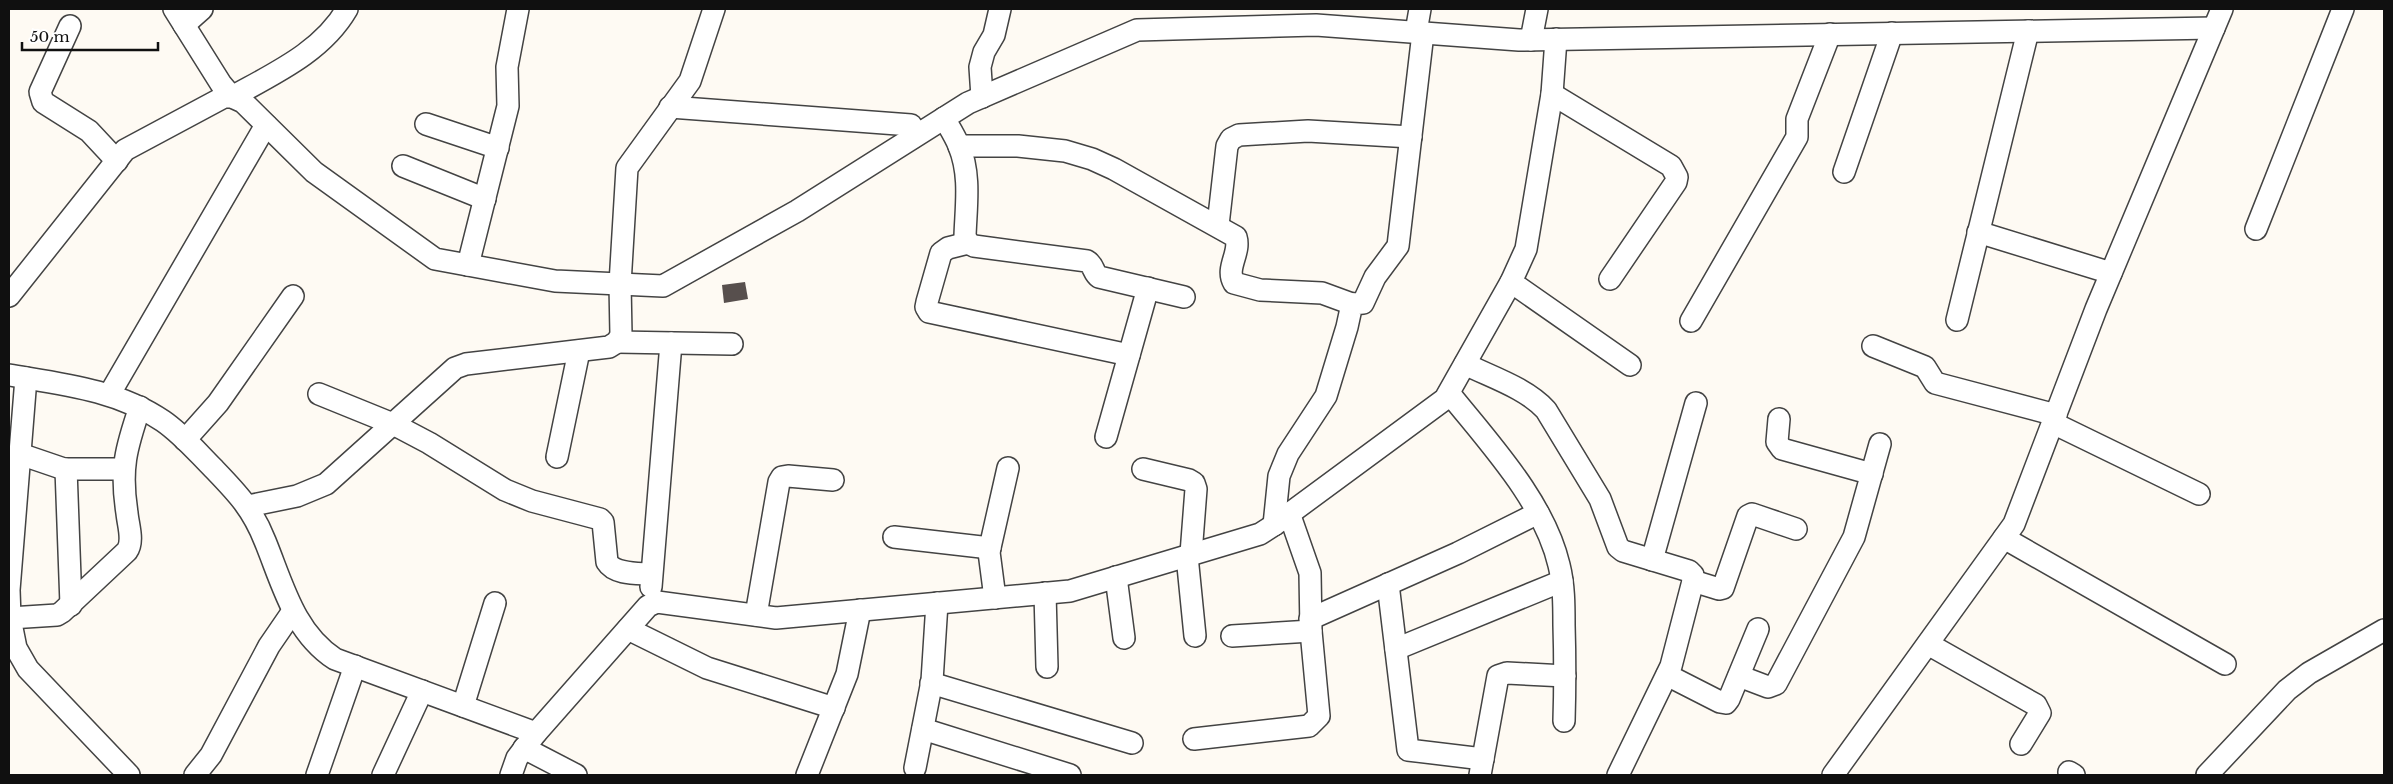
<svg xmlns="http://www.w3.org/2000/svg" width="2393" height="784" font-family="'Libre Baskerville',serif">
<rect width="100%" height="100%" fill="#fefaf3"/>
<path fill="#574f4d" d="M 745,282 L 748,299 L 724,303 L 722,285 Z"/>
<g fill="none" stroke-linecap="round" stroke-linejoin="round">
<g stroke="#434343" stroke-width="24">
<g id="minor">
<path d="M 174,9 L 221,84 L 232,97 C 275,73 322,52 347,9"/>
<path d="M 184,25 L 202,9"/>
<path d="M 70,26 L 40,92 L 43,102 L 89,131 L 117,161"/>
<path d="M 1416,32 L 1420,9"/>
<path d="M 1531,40 L 1537,9"/>
<path d="M 1552,94 L 1671,166 L 1677,177 L 1676,182 L 1610,279"/>
<path d="M 982,97 L 980,67 L 984,52 L 994,35 L 1000,9"/>
<path d="M 670,107 L 911,125 L 912,138"/>
<path d="M 944,118 C 949,127 955,136 959,146 C 971,175 966,206 965,236 L 968,243 L 974,246 L 1087,261 C 1094,265 1093,273 1099,277 L 1184,297"/>
<path d="M 426,124 L 498,148"/>
<path d="M 959,146 L 1018,146 L 1065,151 L 1092,159 L 1114,169 L 1236,237 C 1241,253 1225,268 1234,283 L 1260,290 L 1322,293 L 1352,304"/>
<path d="M 403,166 L 485,199"/>
<path d="M 1844,172 L 1892,33"/>
<path d="M 1218,225 L 1227,146 L 1231,139 L 1239,135 L 1308,131 L 1411,137"/>
<path d="M 2256,229 L 2343,9"/>
<path d="M 1978,232 L 2111,273"/>
<path d="M 968,243 L 948,248 L 941,253 L 927,302 L 926,307 L 929,312 L 1129,355"/>
<path d="M 468,265 L 508,106 L 507,67 L 518,9"/>
<path d="M 1511,282 L 1630,365"/>
<path d="M 9,296 L 125,150 L 224,97 L 232,97 L 243,102 L 314,172 L 435,259 L 555,281 L 663,286 L 797,211 L 968,103 L 1137,30 L 1316,25 L 1519,40 L 2214,28"/>
<path d="M 1957,320 L 2028,31"/>
<path d="M 1691,321 L 1797,137 L 1797,119 L 1830,34"/>
<path d="M 617,342 L 732,344"/>
<path d="M 1873,346 L 1925,367 L 1935,383 L 2056,415"/>
<path d="M 1465,364 C 1491,377 1526,388 1546,410 L 1600,499 L 1618,547 L 1623,551 L 1689,571 L 1693,575 L 1693,581 L 1671,666 L 1618,775"/>
<path d="M 9,375 C 62,384 118,390 163,421 C 182,434 197,452 213,468 C 237,493 252,508 265,541 C 283,585 294,632 335,659 L 536,733"/>
<path d="M 26,378 L 9,590 L 10,618 L 16,648 L 28,669 L 129,775"/>
<path d="M 1449,393 C 1489,443 1544,501 1559,565 C 1564,585 1564,605 1564,625 C 1565,657 1565,689 1564,721"/>
<path d="M 319,394 L 393,424 L 429,443 L 505,490 L 532,501 L 600,519 L 603,522 L 607,562 C 615,575 638,573 651,574"/>
<path d="M 109,395 L 266,125"/>
<path d="M 1779,419 L 1777,442 L 1782,449 L 1872,474"/>
<path d="M 2053,423 L 2199,494"/>
<path d="M 1106,437 L 1148,288"/>
<path d="M 185,440 L 218,403 L 293,296"/>
<path d="M 20,454 L 64,469 L 123,469"/>
<path d="M 557,457 L 579,351"/>
<path d="M 66,469 L 71,605"/>
<path d="M 1143,469 L 1189,480 L 1194,483 L 1196,489 L 1191,554"/>
<path d="M 248,506 L 297,496 L 326,484 L 455,368 L 466,364 L 609,347 L 617,342 L 621,335 L 620,284 L 627,168 L 690,81 L 714,9"/>
<path d="M 1274,525 L 1279,476 L 1288,454 L 1326,396 L 1347,327 L 1352,304 L 1363,303 L 1375,277 L 1398,246 L 1423,33"/>
<path d="M 894,537 L 990,548"/>
<path d="M 2004,538 L 2225,664"/>
<path d="M 1187,556 L 1195,636"/>
<path d="M 1652,560 L 1696,403"/>
<path d="M 1116,577 L 1124,638"/>
<path d="M 1693,581 L 1719,589 L 1723,588 L 1748,516 L 1752,514 L 1796,529"/>
<path d="M 1388,584 L 1408,750 L 1483,759"/>
<path d="M 651,587 L 671,343"/>
<path d="M 1045,593 L 1047,667"/>
<path d="M 995,598 L 989,552 L 1008,468"/>
<path d="M 756,615 L 779,482 L 782,477 L 788,476 L 833,480"/>
<path d="M 10,618 L 57,615 L 62,612 L 127,551 C 134,541 128,525 127,513 C 120,469 126,448 140,407"/>
<path d="M 1310,619 L 1458,553 L 1538,513"/>
<path d="M 628,629 L 707,668 L 834,708"/>
<path d="M 1232,636 L 1311,631"/>
<path d="M 1928,644 L 2036,705 L 2040,713 L 2021,744"/>
<path d="M 1396,649 L 1562,581"/>
<path d="M 1667,675 L 1720,702 L 1726,703 L 1729,699 L 1758,629"/>
<path d="M 1739,676 L 1768,687 L 1776,684 L 1854,537 L 1880,444"/>
<path d="M 931,683 L 1132,743"/>
<path d="M 463,706 L 495,603"/>
<path d="M 923,729 L 1070,775"/>
<path d="M 1194,739 L 1309,726 L 1319,716 L 1311,631 L 1310,573 L 1289,513"/>
<path d="M 524,748 L 576,775"/>
<path d="M 915,768 L 932,681 L 937,603"/>
<path d="M 2069,772 L 2074,775"/>
<path d="M 195,775 L 211,755 L 269,646 L 293,611"/>
<path d="M 317,775 L 355,666"/>
<path d="M 383,775 L 422,691"/>
<path d="M 511,775 L 517,758 L 536,733 L 648,606 L 657,602 L 776,618 L 1070,591 L 1260,534 L 1274,525 L 1445,399 L 1511,282 L 1526,249 L 1552,94 L 1556,39"/>
<path d="M 807,775 L 847,674 L 860,610"/>
<path d="M 1480,775 L 1498,676 L 1507,673 L 1565,676"/>
<path d="M 1833,775 L 2014,524 L 2096,309 L 2222,9"/>
<path d="M 2207,775 L 2287,690 L 2309,673 L 2384,630"/>
</g>
</g>
<use href="#minor" stroke="#fff" stroke-width="21"/>
</g>
<rect width="2393" height="784" fill="none" stroke="#101010" stroke-width="20"/>
<path d="M22 42v8h136v-8" fill="none" stroke="#101010" stroke-width="2.5"/>
<text x="30" y="42" font-size="15" fill="#101010" stroke="#ffffff" stroke-width="4" paint-order="stroke">50 m</text>
</svg>
